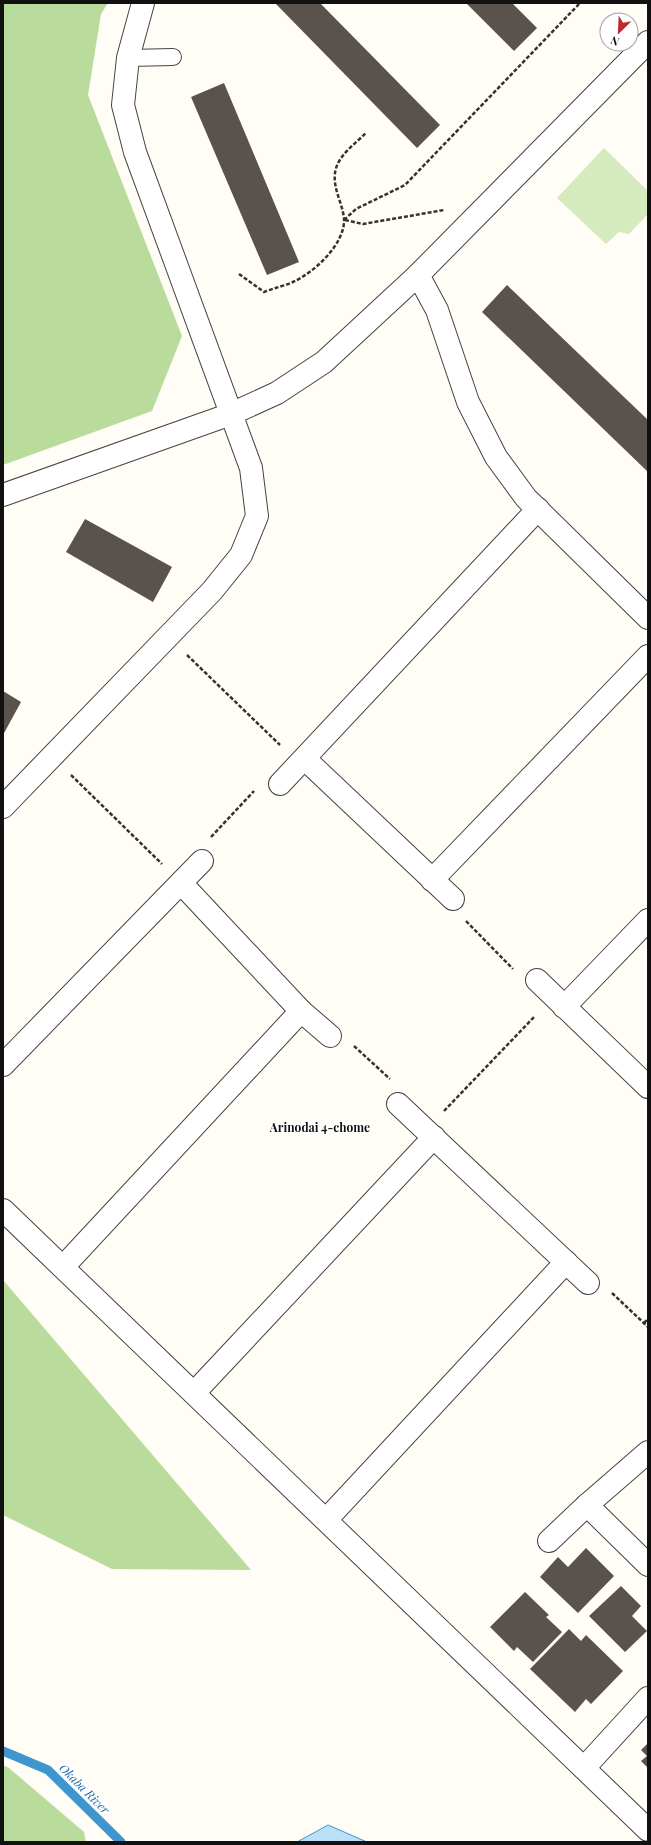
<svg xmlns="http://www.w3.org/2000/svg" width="651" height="1845" font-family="'Playfair Display',serif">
<rect width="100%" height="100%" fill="#fffdf5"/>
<path fill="#d5ebbd" d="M 604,148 L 648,191 L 648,214 L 629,234 L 619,232 L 606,244 L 557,198 Z"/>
<g fill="#b9dc9c">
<path d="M 3,3 L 108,3 L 101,14 L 88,95 L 182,336 L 152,411 L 3,465 Z"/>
<path d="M 3,1280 L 251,1570 L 112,1569 L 3,1515 Z"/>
<path d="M 3,1765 L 9,1768 L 84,1832 L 86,1842 L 3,1842 Z"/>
</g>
<path fill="#b9e0f7" stroke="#3f96cf" d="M 328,1825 L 367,1842 L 297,1842 Z"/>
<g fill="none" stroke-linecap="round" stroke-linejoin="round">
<path stroke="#3f96cf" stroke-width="9" d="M 3,1751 L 48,1770 L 121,1842"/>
</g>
<g fill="#5a524d">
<path d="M 275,3 L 320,3 L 440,125 L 417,148 Z"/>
<path d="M 466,3 L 512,3 L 537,28 L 514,51 Z"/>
<path d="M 224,83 L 299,262 L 267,275 L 191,97 Z"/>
<path d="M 507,285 L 648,420 L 648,472 L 482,312 Z"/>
<path d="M 85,519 L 172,567 L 153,602 L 66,552 Z"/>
<path d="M 3,691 L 21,702 L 3,735 Z"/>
<path d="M 586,1548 L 614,1576 L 578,1613 L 540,1577 L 558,1557 L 568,1567 Z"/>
<path d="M 621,1586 L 641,1606 L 632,1616 L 647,1631 L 625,1652 L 589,1616 Z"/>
<path d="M 525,1592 L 549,1615 L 546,1617 L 562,1632 L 533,1662 L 517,1647 L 514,1651 L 490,1627 Z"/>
<path d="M 569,1629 L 581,1641 L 586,1635 L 623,1671 L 591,1704 L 586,1699 L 575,1712 L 530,1669 Z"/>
<path d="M 648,1743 L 648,1768 L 641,1761 L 647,1756 L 641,1750 Z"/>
</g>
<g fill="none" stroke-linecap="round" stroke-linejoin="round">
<g stroke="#444" stroke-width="18">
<path id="lane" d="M 128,58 L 173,57"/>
</g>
<g stroke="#444" stroke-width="24">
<g id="street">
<path d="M 418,275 L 437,310 L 468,402 L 496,457 L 526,498 L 648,618"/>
<path d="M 3,495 L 231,414 L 277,393 L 324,362 L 418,275 L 648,42"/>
<path d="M 305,759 L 453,899"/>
<path d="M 280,784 L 538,509"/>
<path d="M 3,807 L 212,591 L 241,555 L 257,516 L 251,468 L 135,152 L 123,105 L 128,58 L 143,3"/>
<path d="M 432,880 L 648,656"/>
<path d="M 181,883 L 301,1011 L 330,1036"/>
<path d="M 537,980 L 648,1087"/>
<path d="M 564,1007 L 648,920"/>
<path d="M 3,1065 L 202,861"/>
<path d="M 398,1104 L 588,1283"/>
<path d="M 3,1210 L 648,1830"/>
<path d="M 63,1267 L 301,1011"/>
<path d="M 194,1393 L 434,1137"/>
<path d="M 587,1505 L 648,1565"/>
<path d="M 326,1520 L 566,1262"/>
<path d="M 549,1541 L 587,1505 L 648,1452"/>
<path d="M 584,1768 L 648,1698"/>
</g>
</g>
<g stroke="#333" stroke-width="2.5" stroke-dasharray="4 2" stroke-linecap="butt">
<path d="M 344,220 L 356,209 L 405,185 L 580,3"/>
<path d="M 345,220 L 363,224 L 444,210"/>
<path d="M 239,274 L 264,292 C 274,288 284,286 293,282 C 315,272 346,243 344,218 C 342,202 333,189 335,173 C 337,156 355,144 366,133"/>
<path d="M 187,655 L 280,745"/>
<path d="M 71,775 L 162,864"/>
<path d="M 211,837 L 254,791"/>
<path d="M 466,921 L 513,969"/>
<path d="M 354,1046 L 390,1079"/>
<path d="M 444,1111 L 535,1016"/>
<path d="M 612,1293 L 648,1327"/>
<path d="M 644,1323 L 648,1319"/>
</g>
<use href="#lane" stroke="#fff" stroke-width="16"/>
<use href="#street" stroke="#fff" stroke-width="22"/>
</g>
<g text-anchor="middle" stroke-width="4" stroke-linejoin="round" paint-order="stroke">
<g font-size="12" font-weight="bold" fill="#111" stroke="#fff">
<text x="320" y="1132">Arinodai 4-chome</text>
</g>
<g font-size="12" font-style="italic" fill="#1768a6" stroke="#fff">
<text transform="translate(84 1789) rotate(45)" y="4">Okaba River</text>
</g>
</g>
<rect width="651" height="1845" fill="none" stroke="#111111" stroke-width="8"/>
<g transform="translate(619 32) rotate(204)"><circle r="19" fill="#ffffff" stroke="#a0a0a0"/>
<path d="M0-3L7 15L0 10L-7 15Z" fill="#c4262e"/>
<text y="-6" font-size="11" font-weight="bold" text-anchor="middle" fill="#111111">N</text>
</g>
</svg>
